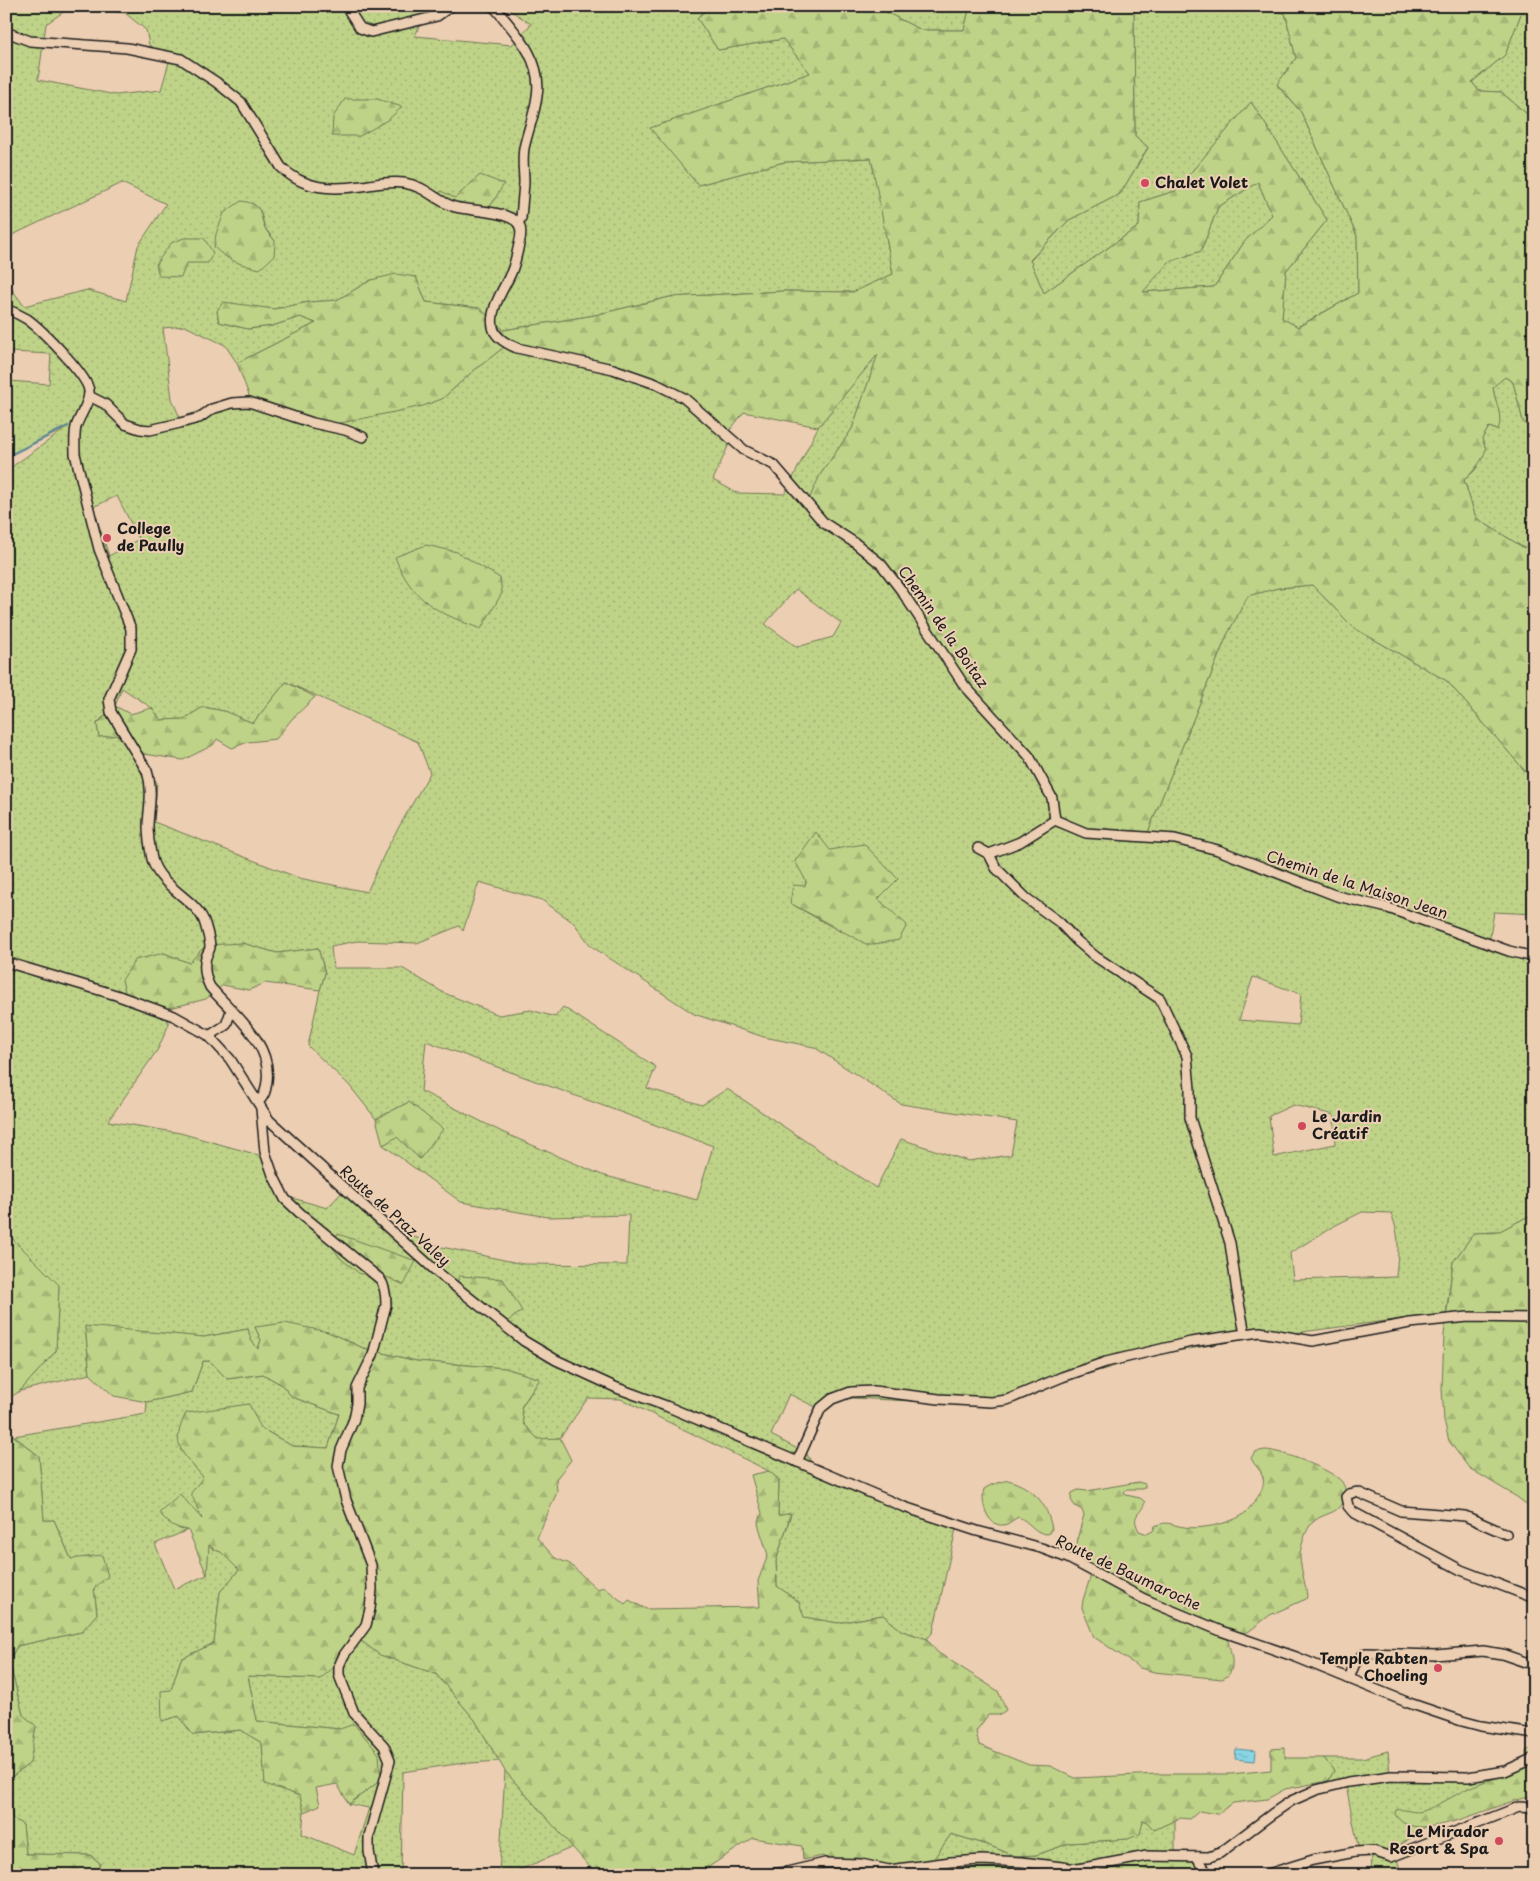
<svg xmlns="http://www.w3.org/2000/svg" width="1540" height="1881" font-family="'Playpen Sans',sans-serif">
<defs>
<pattern id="grass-dots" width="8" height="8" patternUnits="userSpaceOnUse" patternTransform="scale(1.25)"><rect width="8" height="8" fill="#bfd388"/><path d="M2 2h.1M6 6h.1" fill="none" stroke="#a4b575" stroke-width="1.8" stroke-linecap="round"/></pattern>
<pattern id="forest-firs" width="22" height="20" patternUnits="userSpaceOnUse" patternTransform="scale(1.25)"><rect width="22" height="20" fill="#bfd388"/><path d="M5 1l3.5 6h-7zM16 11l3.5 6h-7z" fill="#a4b575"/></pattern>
<pattern id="water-ripples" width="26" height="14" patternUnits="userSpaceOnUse" patternTransform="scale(1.25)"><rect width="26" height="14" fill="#87d5e5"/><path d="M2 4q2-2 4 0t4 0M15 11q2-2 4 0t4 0" fill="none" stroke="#74b6c4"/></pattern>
</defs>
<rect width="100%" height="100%" fill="#ecceb2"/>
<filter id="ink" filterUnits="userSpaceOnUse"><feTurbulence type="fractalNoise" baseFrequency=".02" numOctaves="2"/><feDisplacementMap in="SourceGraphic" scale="10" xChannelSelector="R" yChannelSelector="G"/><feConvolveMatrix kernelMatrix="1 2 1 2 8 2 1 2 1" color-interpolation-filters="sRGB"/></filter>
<g filter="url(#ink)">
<g fill="url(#grass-dots)" stroke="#6e7852" fill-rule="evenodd">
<path d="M 6,6 L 72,6 L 46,24 L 38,80 L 116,95 L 161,90 L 169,62 L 149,45 L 146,30 L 125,13 L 78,6 L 428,6 L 415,36 L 512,45 L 531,24 L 504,6 L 711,6 L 697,18 L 718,50 L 783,39 L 810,73 L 651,128 L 698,185 L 784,162 L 872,158 L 893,274 L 853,292 L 784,291 L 670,297 L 595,315 L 504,330 L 479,308 L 426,302 L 416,277 L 371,280 L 337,300 L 309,302 L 274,309 L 251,307 L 217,311 L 219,322 L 248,329 L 272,326 L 300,317 L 316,323 L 237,363 L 225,345 L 185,326 L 163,328 L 172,399 L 180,418 L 221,403 L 442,399 L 472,372 L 508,344 L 588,362 L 684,398 L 726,435 L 729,444 L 713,480 L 737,493 L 785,494 L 818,427 L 879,352 L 852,429 L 820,475 L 855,543 L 1146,837 L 1227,635 L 1248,595 L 1278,588 L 1312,585 L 1354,628 L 1447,681 L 1525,771 L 1534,778 L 1534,914 L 1494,912 L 1489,943 L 1534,957 L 1534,1216 L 1527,1217 L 1498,1232 L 1474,1233 L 1453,1262 L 1446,1315 L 1417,1317 L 1240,1340 L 1149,1356 L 1064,1381 L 1007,1405 L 988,1407 L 930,1402 L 852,1398 L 833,1401 L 824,1411 L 789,1394 L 771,1435 L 807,1454 L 811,1462 L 819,1467 L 906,1504 L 960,1522 L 956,1529 L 933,1632 L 927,1639 L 902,1631 L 883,1615 L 838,1623 L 803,1617 L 799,1602 L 777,1586 L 776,1561 L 791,1514 L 778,1517 L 779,1480 L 769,1471 L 621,1399 L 588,1398 L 560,1438 L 538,1440 L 524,1424 L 521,1408 L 540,1379 L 505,1368 L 416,1361 L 363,1348 L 328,1332 L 255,1327 L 261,1340 L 258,1349 L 251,1340 L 248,1329 L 204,1337 L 85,1327 L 90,1374 L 20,1391 L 56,1351 L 59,1285 L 6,1232 L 6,471 L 65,429 L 6,457 L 6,281 L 24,306 L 87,290 L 126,301 L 138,246 L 166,204 L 122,183 L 6,238 ZM 260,210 L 265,228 L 275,241 L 224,213 ZM 10,352 L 51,354 L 49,384 L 8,381 ZM 117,496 L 139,539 L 109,556 L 93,507 ZM 796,589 L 841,623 L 833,637 L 797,647 L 765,624 ZM 286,682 L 418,742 L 430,773 L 388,846 L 367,892 L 299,878 L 154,822 L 157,783 L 128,734 L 99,737 L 97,723 L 115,706 L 122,688 L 152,708 L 161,720 L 184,719 L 203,707 L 224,711 L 253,723 ZM 806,881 L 841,932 L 790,903 L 805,886 ZM 479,882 L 542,900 L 574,923 L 591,946 L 694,1014 L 764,1037 L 814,1047 L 901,1104 L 1017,1122 L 1011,1155 L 968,1161 L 901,1139 L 876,1188 L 727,1089 L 702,1105 L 647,1088 L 656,1067 L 563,1007 L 555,1017 L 531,1010 L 499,1015 L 444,993 L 402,968 L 333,968 L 331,946 L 357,941 L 417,943 L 459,926 L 463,931 ZM 242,943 L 277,953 L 318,948 L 325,973 L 320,990 L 308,1046 L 349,1085 L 376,1119 L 409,1102 L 397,1136 L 383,1145 L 461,1202 L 548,1217 L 629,1215 L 627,1265 L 523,1264 L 442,1247 L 395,1230 L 347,1187 L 327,1208 L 289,1197 L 262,1156 L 180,1133 L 108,1121 L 158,1049 L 169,1024 L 162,1010 L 164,953 L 189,963 ZM 1253,977 L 1301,994 L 1298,1025 L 1239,1020 ZM 426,1041 L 713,1146 L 697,1200 L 602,1175 L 504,1133 L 421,1091 ZM 1293,1105 L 1334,1115 L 1335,1144 L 1274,1157 L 1269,1116 ZM 1362,1212 L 1391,1213 C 1401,1239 1398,1251 1396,1277 L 1293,1280 L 1290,1253 L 1334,1226 Z"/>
<path d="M 874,6 L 970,6 L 964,30 L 921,30 Z"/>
<path d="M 1134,6 L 1242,6 L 1285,12 L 1296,58 L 1277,85 L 1301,112 L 1357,236 L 1358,293 L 1297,327 L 1282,318 L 1286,271 L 1327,220 L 1251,102 L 1175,191 L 1140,202 L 1139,226 L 1044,293 L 1030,261 L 1069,220 L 1120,194 L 1148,148 L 1135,137 Z"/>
<path d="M 1524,6 L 1534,6 L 1534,120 L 1501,92 L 1479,91 L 1472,82 L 1505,55 Z"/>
<path d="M 1258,182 L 1272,215 L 1245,241 L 1214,287 L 1142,292 L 1168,262 L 1201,251 L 1218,207 Z"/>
<path d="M 1505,377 L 1513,382 L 1523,421 L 1534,433 L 1534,541 L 1524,548 L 1476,518 L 1464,480 L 1475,470 L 1486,449 L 1482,439 L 1489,427 L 1497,430 C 1504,415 1494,401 1493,386 Z"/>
<path d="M 203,1361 L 210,1361 L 227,1379 L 263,1374 L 282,1385 L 292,1397 L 339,1414 L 328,1448 L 292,1446 L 261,1428 L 180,1449 L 203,1477 L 203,1521 L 180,1494 L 179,1529 L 188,1530 L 155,1544 L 174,1589 L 207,1575 L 208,1545 L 215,1550 L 221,1552 L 239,1570 L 220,1592 L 214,1643 L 181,1659 L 171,1690 L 179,1716 L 193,1735 L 241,1730 L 262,1743 L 265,1783 L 300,1796 L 304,1812 L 302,1834 L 354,1855 L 369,1808 L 349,1804 L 381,1780 L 340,1729 L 257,1721 L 248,1676 L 320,1679 L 360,1640 L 380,1655 L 436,1674 L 475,1720 L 499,1761 L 456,1764 L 403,1772 L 401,1875 L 97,1875 L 100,1863 L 90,1855 L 26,1854 L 23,1825 L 12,1818 L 9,1779 L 30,1763 L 23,1715 L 9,1661 L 17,1646 L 81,1632 L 97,1614 L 94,1588 L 71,1559 L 54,1520 L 44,1521 L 39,1456 L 14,1436 L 146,1414 L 147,1402 L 192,1392 Z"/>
<path d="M 1388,1751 L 1390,1774 L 1468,1774 L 1504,1769 L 1394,1850 L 1402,1875 L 1371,1875 L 1372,1854 L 1358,1846 L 1346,1786 L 1328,1781 L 1334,1771 L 1324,1758 L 1362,1758 Z"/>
<path d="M 505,1771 L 573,1847 L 508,1875 L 499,1875 Z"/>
<path d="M 1143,1820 L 1148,1822 L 1154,1830 L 1175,1820 L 1175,1851 L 1171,1859 L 1097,1870 L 1094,1875 L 905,1875 L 928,1867 L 951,1834 L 988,1845 L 1015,1856 L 1036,1855 L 1070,1843 L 1128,1839 Z"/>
</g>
<g fill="url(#forest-firs)" stroke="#6e7852" fill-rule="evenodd">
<path d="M 711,6 L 874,6 L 921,30 L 964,30 L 970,6 L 1134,6 L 1135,136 L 1148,147 L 1120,194 L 1069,220 L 1030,260 L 1044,293 L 1139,226 L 1140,202 L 1175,191 L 1251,102 L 1327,220 L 1286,271 L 1282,318 L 1298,327 L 1358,293 L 1357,236 L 1301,112 L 1277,84 L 1296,58 L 1285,13 L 1242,6 L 1524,6 L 1505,55 L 1472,82 L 1479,91 L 1501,92 L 1534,120 L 1534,433 L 1523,421 L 1513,382 L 1505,377 L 1493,387 C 1494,401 1504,415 1498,430 L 1489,427 L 1482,439 L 1486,449 C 1482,462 1474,471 1464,480 L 1476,518 L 1524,548 L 1534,541 L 1534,778 L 1525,771 L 1447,681 L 1354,628 L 1312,585 L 1278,588 L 1248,596 L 1227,635 L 1146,837 L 1086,833 L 1055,820 L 1052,798 L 1029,756 L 964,685 L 881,565 L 807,504 L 820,475 L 852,429 L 878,354 L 818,427 L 744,412 L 726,435 L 684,398 L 656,384 L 508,344 L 472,372 L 442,399 L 423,406 L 331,425 L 253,406 L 237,363 L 316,323 L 300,317 L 272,326 L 248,329 L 219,322 L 217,311 L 223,302 L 274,309 L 309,302 L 337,300 L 371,280 L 396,274 L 416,277 L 426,302 L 479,308 L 504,330 L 595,315 L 670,297 L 784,291 L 853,292 L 893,274 L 871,158 L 784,162 L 698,185 L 650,128 L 810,73 L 783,39 L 718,50 L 697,18 ZM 1258,182 L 1272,215 L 1245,241 L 1214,287 L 1143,292 L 1169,262 L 1201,251 L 1218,207 Z"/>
<path d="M 345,99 L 377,99 L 402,107 L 389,119 L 360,136 L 332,136 L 333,117 Z"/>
<path d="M 480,175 L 504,184 L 491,205 C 470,211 457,207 438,196 L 441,191 L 455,198 Z"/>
<path d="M 241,201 C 264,204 258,212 265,228 C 267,233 272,237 275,241 L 274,256 L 260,269 C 242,265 228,261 214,247 L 216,234 L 224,213 Z"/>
<path d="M 184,238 L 204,238 L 213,253 L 208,263 L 187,263 L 181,277 L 159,276 L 156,264 L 171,243 Z"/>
<path d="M 426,545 L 457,552 L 500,578 L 502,593 L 481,629 C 439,613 412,602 395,557 Z"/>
<path d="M 286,682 L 315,697 L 291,720 L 276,739 L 248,742 L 232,748 L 217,739 L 213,745 L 183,760 L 138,753 L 128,734 L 99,737 L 97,724 L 115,706 L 130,714 L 152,708 L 161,720 L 184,719 L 203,707 L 224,711 L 253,723 Z"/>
<path d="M 816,832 L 830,850 L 864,844 L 898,879 L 878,899 L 907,925 L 899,940 L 868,945 L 790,903 L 793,885 L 805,886 L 806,881 L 795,861 Z"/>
<path d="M 242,943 L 277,953 L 318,948 L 325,973 L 320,990 L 265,983 L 249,990 L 223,985 L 206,999 L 162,1010 L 126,996 L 122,980 L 135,960 L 164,953 L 189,963 L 206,945 Z"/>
<path d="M 409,1102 L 443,1129 L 420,1159 L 397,1137 L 383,1145 L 376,1119 Z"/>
<path d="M 1534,1216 L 1534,1510 L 1517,1497 L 1469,1468 L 1449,1441 L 1444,1420 L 1442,1388 L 1444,1335 L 1453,1262 L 1474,1233 L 1498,1232 L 1527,1217 Z"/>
<path d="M 6,1232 L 59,1285 L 56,1351 L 20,1391 L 6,1400 Z"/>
<path d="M 338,1234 L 416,1261 L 404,1285 L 378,1273 L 360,1274 L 341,1259 L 327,1240 Z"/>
<path d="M 459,1276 L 503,1279 L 522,1311 L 507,1322 L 457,1284 Z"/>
<path d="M 285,1323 L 328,1332 L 363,1348 L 416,1361 L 505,1368 L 540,1379 L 521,1407 L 524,1424 L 538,1439 L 560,1438 L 571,1460 L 556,1479 L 557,1492 L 537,1538 L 555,1558 L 570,1564 L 597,1589 L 604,1587 L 625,1604 L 629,1600 L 646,1609 L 760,1607 L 758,1581 L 768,1555 L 758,1524 L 762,1513 L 751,1475 L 769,1471 L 779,1480 L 778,1516 L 791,1513 L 776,1561 L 777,1586 L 799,1602 L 804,1617 L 838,1623 L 883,1615 L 902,1631 L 927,1639 L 937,1652 L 998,1691 L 1006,1710 L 999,1715 L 988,1715 L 976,1731 L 979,1745 L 1029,1765 L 1050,1766 L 1075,1778 L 1159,1774 L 1231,1774 L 1271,1770 L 1271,1749 L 1285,1748 L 1285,1758 L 1324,1758 L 1334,1771 L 1328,1781 L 1285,1789 L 1267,1799 L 1233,1803 L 1217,1814 L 1199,1811 L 1190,1819 L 1180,1818 L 1154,1830 L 1148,1823 L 1143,1820 L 1140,1834 L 1128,1839 L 1070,1843 L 1036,1855 L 1015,1856 L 988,1845 L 951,1834 L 928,1867 L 905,1875 L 842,1872 L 823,1856 L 803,1860 L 802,1846 L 753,1838 L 710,1866 L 706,1875 L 597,1875 L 505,1771 L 475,1720 L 436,1674 L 380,1655 L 360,1640 L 350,1654 L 320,1679 L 248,1676 L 257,1721 L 340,1729 L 354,1724 L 379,1754 L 381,1780 L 349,1804 L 337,1784 L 316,1788 L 320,1805 L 304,1812 L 300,1796 L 265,1784 L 262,1743 L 240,1730 L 193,1735 L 179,1716 L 162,1721 L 161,1691 L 171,1690 L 181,1659 L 214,1643 L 220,1592 L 239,1570 L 221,1552 L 215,1550 L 209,1545 L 207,1575 L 188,1530 C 174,1528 167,1523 159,1512 L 180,1494 L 202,1519 L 191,1493 L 203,1477 C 181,1451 170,1446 186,1413 L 249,1404 L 261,1428 L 292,1446 L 328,1448 L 339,1414 L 292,1397 L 282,1385 L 263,1374 L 227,1379 L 210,1361 L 203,1361 L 192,1392 L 147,1402 L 114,1396 L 90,1374 L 85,1326 L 204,1337 L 248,1329 L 251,1340 L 258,1349 L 261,1340 L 255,1327 Z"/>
<path d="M 6,1430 L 39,1456 L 44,1520 L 54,1520 L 71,1559 L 102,1555 L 108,1576 L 94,1588 L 97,1614 L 81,1632 L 17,1646 L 9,1661 L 23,1715 L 36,1726 L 30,1763 L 9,1779 L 12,1818 L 23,1825 L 26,1854 L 90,1855 L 100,1863 L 97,1875 L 6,1875 Z"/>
<path d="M 1265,1450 C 1280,1450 1333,1470 1342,1482 C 1344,1485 1346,1490 1345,1493 C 1340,1517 1327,1510 1313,1522 C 1306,1528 1301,1546 1300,1554 C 1299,1562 1306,1586 1307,1596 L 1306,1599 L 1270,1615 L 1248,1632 L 1229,1638 L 1228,1641 C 1231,1654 1238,1673 1222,1679 L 1154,1672 L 1140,1668 L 1094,1637 L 1082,1608 L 1083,1600 L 1091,1575 L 1091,1567 L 1089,1563 L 1078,1552 L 1077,1545 L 1078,1536 L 1084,1515 L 1082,1510 L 1075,1506 L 1071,1500 L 1072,1493 L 1078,1490 L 1087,1491 L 1138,1482 L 1145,1484 L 1145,1487 L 1142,1489 L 1127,1489 L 1124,1492 L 1126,1495 L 1140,1498 L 1145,1502 C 1141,1516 1130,1513 1139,1531 L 1147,1534 L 1153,1531 L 1155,1526 C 1169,1520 1170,1525 1184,1527 C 1199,1530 1228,1524 1241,1516 C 1246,1513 1251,1506 1254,1502 C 1260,1495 1265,1486 1263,1477 C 1261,1469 1254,1466 1251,1458 L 1255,1452 Z"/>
<path d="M 1008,1480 C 1034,1488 1047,1503 1052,1529 L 1048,1534 C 1034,1534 1030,1521 1018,1517 C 1014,1519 1011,1522 1007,1524 C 988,1531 980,1502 984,1489 L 991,1485 Z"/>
<path d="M 1534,1747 L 1534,1797 C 1502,1797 1416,1851 1395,1814 L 1396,1810 C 1405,1808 1413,1814 1422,1811 C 1442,1805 1459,1791 1478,1784 C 1494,1778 1510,1774 1525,1767 L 1527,1764 L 1526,1751 Z"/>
<path d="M 1144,1859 L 1171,1859 L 1204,1864 L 1209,1870 L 1219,1875 L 1094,1875 L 1097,1870 Z"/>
</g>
<path fill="url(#water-ripples)" stroke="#5c8b95" d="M 1236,1749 L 1256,1751 L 1255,1761 L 1235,1759 Z"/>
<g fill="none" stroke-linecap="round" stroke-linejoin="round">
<path stroke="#5c8b95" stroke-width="2.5" d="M 6,457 L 68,426"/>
<g stroke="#1c1c1c" stroke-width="12">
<g id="minor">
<path d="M 346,6 L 360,28 L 371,32 L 437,16 L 451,6"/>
<path d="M 491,6 L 495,8 C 516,33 543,60 537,96 C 535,113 528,130 524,148 C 522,160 524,171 524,183 C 523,194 522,206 521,218 L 518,223"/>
<path d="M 6,32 L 30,41 L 127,48 L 181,59 L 216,82 L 241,102 L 281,167 C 304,190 332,190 362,186 C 376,184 389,181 404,183 C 426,186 437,202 455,207 C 471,211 505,211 517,222 C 523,228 521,237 519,244 C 517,254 515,264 511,273 C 504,289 489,309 493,327 C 495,338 507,344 517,348 L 613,369 L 656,384 L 684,398 L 744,450 L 774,465 L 824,523 L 855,543 L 881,564 L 901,590 L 964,685 L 1029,756 L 1052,798 L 1055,820"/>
<path d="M 6,309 C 14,312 20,315 27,319 C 41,329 88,376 89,391 C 90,403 79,416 76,427 C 74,436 75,445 75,454 L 99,549 L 131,629 L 131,649 L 109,699 L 111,712 L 147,771 C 153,790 149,806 148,825 C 148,835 150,849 152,859 C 160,889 198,899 205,924 C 207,931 210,940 210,947 C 210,950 207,954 206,957 C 203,968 205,977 210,987 C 233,1014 272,1042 267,1081 C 266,1089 265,1096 258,1102"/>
<path d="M 89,396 L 105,404 L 125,424 L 140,429 L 150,430 L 180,423 L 199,418 L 212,409 L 232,403 L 249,402 L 313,423 L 345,430 L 363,437"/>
<path d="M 1055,820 L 1086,833 L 1175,839 L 1218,850 L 1337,896 L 1388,908 L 1509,951 L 1534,957"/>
<path d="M 978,848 L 989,854 L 996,868 L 1026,898 L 1059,922 L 1077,941 L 1096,957 L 1160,999 L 1187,1056 L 1190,1089 L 1190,1118 L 1230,1243 L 1237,1292 L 1245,1334"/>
<path d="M 989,854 L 1020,842 L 1055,820"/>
<path d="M 6,962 L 116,995 L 174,1016 L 208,1035 L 230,1059 L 269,1120 L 437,1272 L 524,1341 L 556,1360 L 617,1388 L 666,1406 L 904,1507 L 977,1531 L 1041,1548 L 1068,1558 L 1144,1599 L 1221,1631 L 1296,1657 L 1409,1703 L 1462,1721 L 1481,1726 L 1534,1734"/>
<path d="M 209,1036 L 226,1025 L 231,1011"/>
<path d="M 261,1109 L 265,1152 L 273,1175 L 285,1199 L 301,1214 L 380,1279 C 385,1286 386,1296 386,1305 L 373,1355 L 357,1388 L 357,1404 L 354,1419 L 341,1450 L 338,1466 L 346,1500 L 371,1565 L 372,1589 L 370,1609 L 366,1625 L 344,1655 L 339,1666 L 339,1675 L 354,1713 L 384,1746 L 390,1761 L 369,1836 L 369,1851 L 373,1875"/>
<path d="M 797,1462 L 821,1408 L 832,1399 L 851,1392 L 874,1391 L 939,1399 L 991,1402 L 1007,1400 L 1062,1377 L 1106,1362 L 1191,1342 L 1245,1334 L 1260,1332 L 1313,1341 L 1410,1323 L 1468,1317 L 1534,1318"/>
<path d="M 1506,1534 L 1465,1516 L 1401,1511 L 1357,1492 L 1349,1494 L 1346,1497 L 1348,1506 L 1353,1512 L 1461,1570 L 1534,1598"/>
<path d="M 1349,1679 C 1353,1668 1355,1659 1366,1653 L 1435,1655 L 1483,1651 L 1502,1654 L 1534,1665"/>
<path d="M 1198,1857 C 1200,1866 1204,1871 1212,1875"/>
<path d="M 762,1875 L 787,1872 L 825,1863 L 861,1864 L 889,1870 L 951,1862 L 982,1860 L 1022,1862 L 1078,1869 L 1147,1856 L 1209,1857 L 1220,1853 L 1272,1814 L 1291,1801 L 1316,1790 L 1348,1782 L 1391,1776 L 1468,1777 L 1505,1771 L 1534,1758"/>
<path d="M 1265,1875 L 1313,1860 L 1355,1852 L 1373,1851 L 1391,1857 L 1519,1807 L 1534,1808"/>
</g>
</g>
<use href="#minor" stroke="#ecceb2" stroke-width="9"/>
</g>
</g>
<g fill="#d1495b" stroke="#ecceb2" stroke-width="2">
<circle cx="1145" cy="183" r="5"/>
<circle cx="107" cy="538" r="5"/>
<circle cx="1302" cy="1126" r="5"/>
<circle cx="1438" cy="1668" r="5"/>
<circle cx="1499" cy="1841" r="5"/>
</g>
<g text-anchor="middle" stroke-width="4" stroke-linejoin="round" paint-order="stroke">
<g font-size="15" font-weight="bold" fill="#1c1c1c" stroke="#ecceb2" text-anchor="start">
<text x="1155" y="188">Chalet Volet</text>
<text x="117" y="534">College<tspan x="117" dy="17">de Paully</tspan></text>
<text x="1312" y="1122">Le Jardin<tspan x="1312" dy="17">Créatif</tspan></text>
<text x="1428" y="1664" text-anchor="end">Temple Rabten<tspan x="1428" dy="17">Choeling</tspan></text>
<text x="1489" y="1837" text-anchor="end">Le Mirador<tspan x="1489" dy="17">Resort &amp; Spa</tspan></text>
</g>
<g font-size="15" fill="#1c1c1c" stroke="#ecceb2">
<text transform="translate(943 627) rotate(55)" y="5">Chemin de la Boitaz</text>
<text transform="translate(1357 885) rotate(18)" y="5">Chemin de la Maison Jean</text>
<text transform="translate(395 1216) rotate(42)" y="5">Route de Praz Valey</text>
<text transform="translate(1128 1573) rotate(25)" y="5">Route de Baumaroche</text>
</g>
</g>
<rect width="1540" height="1881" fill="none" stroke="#ecceb2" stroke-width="25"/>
<rect x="12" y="12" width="1515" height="1856" fill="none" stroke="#1c1c1c" stroke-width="2" filter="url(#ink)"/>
</svg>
